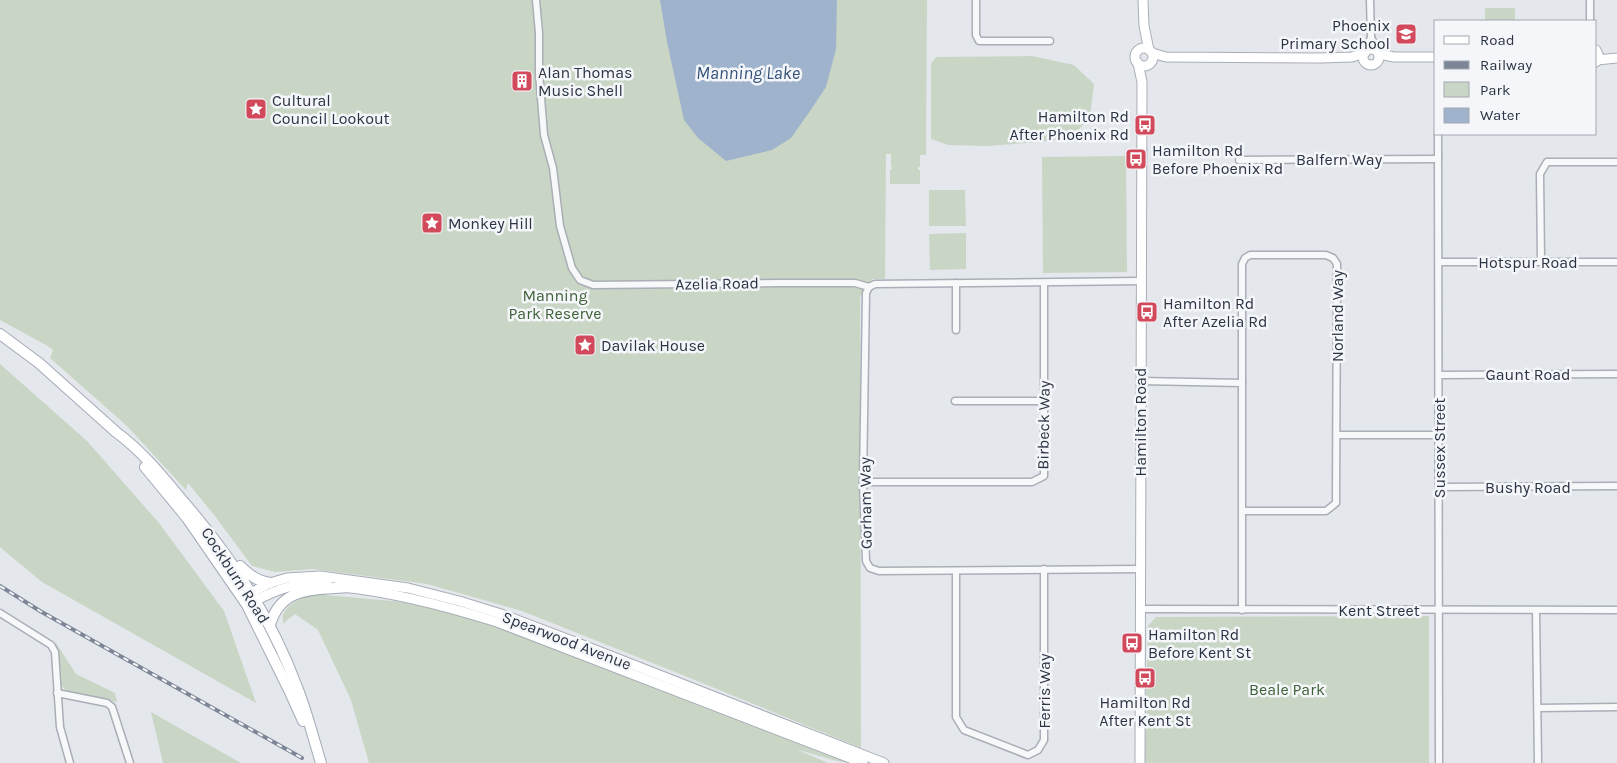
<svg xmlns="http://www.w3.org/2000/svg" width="1617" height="763" font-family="Karla,sans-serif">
<rect width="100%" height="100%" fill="#e4e7ec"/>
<g fill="#c9d6c5">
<path d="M 0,0 L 927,0 L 926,155 L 920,155 L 920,167 L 918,167 L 918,170 L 920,170 L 920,184 L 890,184 L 890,170 L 892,169 L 892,167 L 891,167 L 891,154 L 886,154 L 885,279 L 872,279 L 860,297 L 861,748 L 690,678 L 522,611 L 427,584 L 313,569 L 275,572 L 252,566 L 215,516 L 188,483 L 186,490 L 127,426 L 50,358 L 53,350 L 46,345 L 0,320 Z"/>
<rect x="1485" y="8" width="30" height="13"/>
<path d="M 1032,56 L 1074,65 L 1094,84 L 1090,117 L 1074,135 L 1042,142 L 986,146 L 948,145 L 931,139 L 931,64 L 936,57 Z"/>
<path d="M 1126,156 L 1127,272 L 1043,273 L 1042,157 Z"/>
<path d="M 929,190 L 965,190 L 966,226 L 929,226 Z"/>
<path d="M 966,233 L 966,269 L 930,270 L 929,234 Z"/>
<path d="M 0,364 L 87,441 L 159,523 L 224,611 L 256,703 L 42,582 L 0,547 Z"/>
<path d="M 314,594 L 415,603 L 488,623 L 854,763 C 835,763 816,754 798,750 L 828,763 L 369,763 L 351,700 L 318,630 L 295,614 L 286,621 L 284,624 C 277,608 301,597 314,594 Z"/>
<path d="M 1429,616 L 1429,763 L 1144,763 L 1148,626 L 1156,617 Z"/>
<path d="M 56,643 L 76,674 L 115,693 L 117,702 L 66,691 L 59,683 Z"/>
<path d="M 151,712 L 241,763 L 163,763 Z"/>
</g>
<path fill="#9fb4cc" d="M 660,0 L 837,0 L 836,49 L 826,87 L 808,114 L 791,138 L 772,150 L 726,161 L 698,138 L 684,120 L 667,42 Z"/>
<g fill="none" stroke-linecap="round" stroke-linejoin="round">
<g stroke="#a9aeb7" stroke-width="9">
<g id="street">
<path d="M 536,0 L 539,33 L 539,73 L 544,135 L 553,168 L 560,226 L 572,268 L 580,280 L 593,285 L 778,283 L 855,283 L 869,287 L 875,284 L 1141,281"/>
<path d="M 976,0 L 976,35 L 979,41 L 1050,41"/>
<path d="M 1590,0 L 1590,21"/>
<path d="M 1371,37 L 1377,51"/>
<path d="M 1366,51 L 1371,37 L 1370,0"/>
<path d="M 1438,134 L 1439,763"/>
<path d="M 1239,160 L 1438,159"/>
<path d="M 1541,261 L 1540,174 L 1547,162 L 1617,162"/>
<path d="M 1439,262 L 1617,262"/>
<path d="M 956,283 L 956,330"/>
<path d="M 869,287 L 866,293 L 863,482 L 866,561 L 870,568 L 879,571 L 1140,569"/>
<path d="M 1439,375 L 1617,374"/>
<path d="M 1141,381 L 1242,383"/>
<path d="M 955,401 L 1044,401"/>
<path d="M 1337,435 L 1438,435"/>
<path d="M 863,482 L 1032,482 L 1044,476 L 1044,283"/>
<path d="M 1439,487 L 1617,486"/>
<path d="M 1242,511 L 1326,511 L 1336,503 L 1337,264 L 1333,258 L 1326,255 L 1250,255 L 1245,258 L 1242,264 L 1242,610"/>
<path d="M 956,571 L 956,717 L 964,730 L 1028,755 L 1038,750 L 1044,740 L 1044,569"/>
<path d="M 1140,609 L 1617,610"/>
<path d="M 1536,610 L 1538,763"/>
<path d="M 0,613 L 51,645 L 55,652 L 60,727 L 70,763"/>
<path d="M 57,693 L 107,703 L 112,707 L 130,763"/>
<path d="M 1538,708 L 1617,707"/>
</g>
</g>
<g stroke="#a9aeb7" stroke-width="11">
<g id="secondary">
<path d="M 1143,0 L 1144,26 L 1149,50"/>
<circle cx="1144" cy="57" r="9"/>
<circle cx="1371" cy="57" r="8"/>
<path d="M 1596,50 L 1599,57 L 1596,62"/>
<path d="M 1152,53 L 1166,57 L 1320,58 L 1352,57 L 1365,53"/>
<path d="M 1379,54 L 1394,57 L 1436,57"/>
<path d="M 1597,60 L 1617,58"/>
<path d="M 1138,63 L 1142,82 L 1140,763"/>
<path d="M 341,587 C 394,592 446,606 497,622 L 863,763"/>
<path d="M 245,596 L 270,583 L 287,578 L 320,576 L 408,588 L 459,601 L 501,614 L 580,644 L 884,763"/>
<path d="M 250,604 C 277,588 296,582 328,585"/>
</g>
</g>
<g stroke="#a3abb8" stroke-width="12">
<g id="primary">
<path d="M 0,334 L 39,363 L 116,432 C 142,451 162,476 182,500 C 231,556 271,617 297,687 C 307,712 313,737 321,763"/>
<path d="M 145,467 L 187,518 L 247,605 L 289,690 L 303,721"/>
<path d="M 240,566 C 250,575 256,581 270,583"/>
<path d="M 270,625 C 281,586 314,590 348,587"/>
</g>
</g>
<use href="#street" stroke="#f7f8fa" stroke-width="6"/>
<use href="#secondary" stroke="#fff" stroke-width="9"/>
<use href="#primary" stroke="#fff" stroke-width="10"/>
<g stroke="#7d8696" stroke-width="4">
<path id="rail" d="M 0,586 L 40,611 L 302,758"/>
</g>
<use href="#rail" stroke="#f4f6f9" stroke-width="2" stroke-dasharray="5.5" stroke-linecap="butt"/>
</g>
<defs>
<g id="school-square" transform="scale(1.125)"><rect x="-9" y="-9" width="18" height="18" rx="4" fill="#d1495b" stroke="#f4f6f9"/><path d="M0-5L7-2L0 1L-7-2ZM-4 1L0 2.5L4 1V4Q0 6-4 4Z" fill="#fff"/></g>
<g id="building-square" transform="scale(1.125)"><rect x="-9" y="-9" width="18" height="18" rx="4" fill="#d1495b" stroke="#f4f6f9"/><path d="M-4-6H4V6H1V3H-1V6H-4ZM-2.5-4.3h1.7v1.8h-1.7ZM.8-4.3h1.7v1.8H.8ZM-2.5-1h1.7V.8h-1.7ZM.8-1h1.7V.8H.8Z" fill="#fff"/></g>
<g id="sight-square" transform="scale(1.125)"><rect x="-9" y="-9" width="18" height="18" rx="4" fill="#d1495b" stroke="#f4f6f9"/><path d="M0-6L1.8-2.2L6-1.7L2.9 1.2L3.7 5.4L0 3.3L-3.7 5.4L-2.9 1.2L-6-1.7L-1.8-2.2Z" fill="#fff"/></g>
<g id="bus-square" transform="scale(1.125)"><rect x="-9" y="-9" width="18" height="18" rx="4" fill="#d1495b" stroke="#f4f6f9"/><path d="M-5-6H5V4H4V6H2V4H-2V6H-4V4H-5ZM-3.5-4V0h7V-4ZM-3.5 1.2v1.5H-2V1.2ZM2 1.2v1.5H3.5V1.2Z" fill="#fff"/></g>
</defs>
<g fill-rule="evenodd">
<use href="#school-square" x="1406" y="34"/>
<use href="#building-square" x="522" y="81"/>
<use href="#sight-square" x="256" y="109"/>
<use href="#bus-square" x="1145" y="125"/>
<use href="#bus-square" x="1136" y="159"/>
<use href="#sight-square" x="432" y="223"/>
<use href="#bus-square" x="1147" y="312"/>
<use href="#sight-square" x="585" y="345"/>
<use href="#bus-square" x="1132" y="643"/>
<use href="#bus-square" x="1145" y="678"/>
</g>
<g text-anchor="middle" stroke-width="5" stroke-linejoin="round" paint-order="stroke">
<g font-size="16" fill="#2b3445" stroke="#f4f6f9" text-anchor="start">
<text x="1390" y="31" text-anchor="end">Phoenix<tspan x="1390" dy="18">Primary School</tspan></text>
<text x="538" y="78">Alan Thomas<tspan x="538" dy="18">Music Shell</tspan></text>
<text x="272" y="106">Cultural<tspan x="272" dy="18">Council Lookout</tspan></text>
<text x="1129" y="122" text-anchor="end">Hamilton Rd<tspan x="1129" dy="18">After Phoenix Rd</tspan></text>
<text x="1152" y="156">Hamilton Rd<tspan x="1152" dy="18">Before Phoenix Rd</tspan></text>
<text x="448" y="229">Monkey Hill</text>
<text x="1163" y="309">Hamilton Rd<tspan x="1163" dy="18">After Azelia Rd</tspan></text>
<text x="601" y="351">Davilak House</text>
<text x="1148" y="640">Hamilton Rd<tspan x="1148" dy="18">Before Kent St</tspan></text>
<text x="1145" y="708" text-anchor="middle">Hamilton Rd<tspan x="1145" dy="18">After Kent St</tspan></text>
</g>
<g font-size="16" fill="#2b3445" stroke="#f4f6f9">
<text x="1339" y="165">Balfern Way</text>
<text x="1528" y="268">Hotspur Road</text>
<text transform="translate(717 283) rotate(-1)" y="6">Azelia Road</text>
<text transform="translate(1337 316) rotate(-90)" y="6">Norland Way</text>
<text x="1528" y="380">Gaunt Road</text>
<text transform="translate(1140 422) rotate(-90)" y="6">Hamilton Road</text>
<text transform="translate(1043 425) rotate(-89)" y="6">Birbeck Way</text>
<text transform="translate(1439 448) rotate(-90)" y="6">Sussex Street</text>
<text x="1528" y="493">Bushy Road</text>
<text transform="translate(865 503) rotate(-91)" y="6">Gorham Way</text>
<text transform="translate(236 575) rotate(57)" y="6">Cockburn Road</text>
<text x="1379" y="616">Kent Street</text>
<text transform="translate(567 640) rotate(21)" y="6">Spearwood Avenue</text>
<text transform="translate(1044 691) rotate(-90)" y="6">Ferris Way</text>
</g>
<g font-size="16" fill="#3f6138" stroke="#f4f6f9">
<text x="555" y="301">Manning<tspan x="555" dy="18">Park Reserve</tspan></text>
<text x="1287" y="695">Beale Park</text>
</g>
<g font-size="18" font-style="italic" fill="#34527a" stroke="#f4f6f9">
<text x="748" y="79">Manning Lake</text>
</g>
</g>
<rect x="1434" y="20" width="162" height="115" fill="#f4f6f9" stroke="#a4a8b1"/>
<rect x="1444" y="36" width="25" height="8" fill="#ffffff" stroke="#a4a8b1"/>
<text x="1480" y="45" font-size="15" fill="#2b3445">Road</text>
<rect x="1444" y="61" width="25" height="8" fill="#7d8696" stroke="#a4a8b1"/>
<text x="1480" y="70" font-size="15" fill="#2b3445">Railway</text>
<rect x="1444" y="82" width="25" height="15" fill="#c9d6c5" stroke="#a4a8b1"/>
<text x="1480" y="95" font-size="15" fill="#2b3445">Park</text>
<rect x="1444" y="108" width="25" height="15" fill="#9fb4cc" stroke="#a4a8b1"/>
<text x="1480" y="120" font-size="15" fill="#2b3445">Water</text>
</svg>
